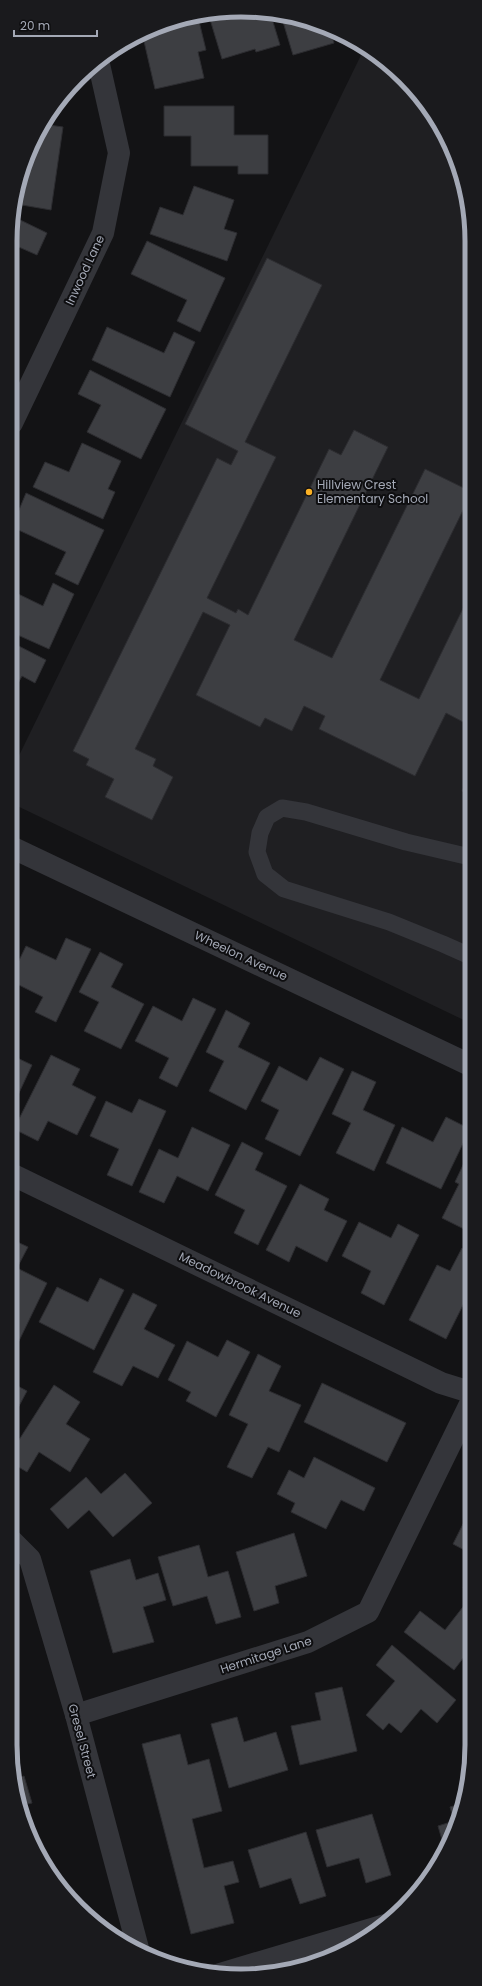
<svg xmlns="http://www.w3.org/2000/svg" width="482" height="1986" font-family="Poppins,sans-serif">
<rect width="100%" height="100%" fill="#131315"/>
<path fill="#1f1f22" d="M 364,49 L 405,78 L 448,139 L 470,211 L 470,1023 L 11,803 L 11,772 Z"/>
<g fill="#3d3e42" stroke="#2d2d31">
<path d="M 270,12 L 280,45 L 256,52 L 255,49 L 222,59 L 209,16 Z"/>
<path d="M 281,15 L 330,30 L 334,43 L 293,55 Z"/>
<path d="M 198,17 L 206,50 L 198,52 L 204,78 L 155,89 L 143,37 L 181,18 Z"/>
<path d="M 164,106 L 234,106 L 234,135 L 268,135 L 268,174 L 238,174 L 238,166 L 191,166 L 191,136 L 164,136 Z"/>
<path d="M 42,124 L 63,127 L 51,210 L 22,205 L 26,182 L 22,181 Z"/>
<path d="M 194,186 L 234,200 L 224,229 L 237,233 L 227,261 L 150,234 L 160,207 L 183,215 Z"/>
<path d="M 12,216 L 47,233 L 37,255 L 12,244 Z"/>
<path d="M 147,241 L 225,278 L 200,332 L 177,321 L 187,300 L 131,274 Z"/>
<path d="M 267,258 L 322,285 L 245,442 L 276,457 L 207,598 L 236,613 L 238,609 L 248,615 L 329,449 L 341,455 L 354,430 L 388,447 L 294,640 L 332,658 L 425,469 L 470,491 L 470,496 L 380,680 L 419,699 L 470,594 L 470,712 L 465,723 L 446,713 L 415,776 L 319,729 L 325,716 L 304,706 L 292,731 L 265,718 L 260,727 L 196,695 L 230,625 L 203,612 L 135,749 L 156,759 L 153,766 L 173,777 L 152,820 L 105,797 L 114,779 L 86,765 L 89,759 L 73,751 L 217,458 L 231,465 L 238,451 L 185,424 Z"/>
<path d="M 107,327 L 164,353 L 174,332 L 195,342 L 170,397 L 92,360 Z"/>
<path d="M 90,370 L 166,409 L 141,459 L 87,432 L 101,405 L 78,394 Z"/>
<path d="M 82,443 L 121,461 L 108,489 L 115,492 L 103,519 L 33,487 L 45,462 L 69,472 Z"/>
<path d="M 26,493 L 104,530 L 78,585 L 55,574 L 66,552 L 12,527 Z"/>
<path d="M 53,583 L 74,594 L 49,649 L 11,632 L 12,591 L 43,606 Z"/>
<path d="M 11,642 L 46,660 L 35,683 L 22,676 L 11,696 Z"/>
<path d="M 470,774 L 470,794 L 462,791 Z"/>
<path d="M 66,938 L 91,949 L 56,1022 L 35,1012 L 43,997 L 11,981 L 11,977 L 26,946 L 56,960 Z"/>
<path d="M 11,940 L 16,943 L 11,953 Z"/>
<path d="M 100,952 L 123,964 L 111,987 L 144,1004 L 121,1049 L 84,1031 L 99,1002 L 79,992 Z"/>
<path d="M 193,998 L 216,1009 L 177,1087 L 159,1078 L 169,1058 L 135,1041 L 153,1006 L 182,1021 Z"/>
<path d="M 226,1010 L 250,1023 L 238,1047 L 270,1063 L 246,1110 L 209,1091 L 224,1061 L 206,1052 Z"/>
<path d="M 11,1055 L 32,1065 L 11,1110 Z"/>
<path d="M 51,1055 L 80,1069 L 72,1085 L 96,1097 L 77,1135 L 48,1121 L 38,1141 L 14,1129 Z"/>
<path d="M 320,1057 L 344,1069 L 300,1156 L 265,1139 L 279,1110 L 261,1101 L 279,1066 L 307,1081 Z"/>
<path d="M 352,1071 L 376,1082 L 363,1110 L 395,1125 L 374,1171 L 336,1153 L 351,1123 L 332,1114 Z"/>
<path d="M 139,1099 L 166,1111 L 132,1186 L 107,1175 L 119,1149 L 90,1136 L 106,1101 L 132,1113 Z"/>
<path d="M 446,1117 L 470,1129 L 441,1189 L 386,1163 L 402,1127 L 433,1142 Z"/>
<path d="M 192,1127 L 230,1145 L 208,1191 L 177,1176 L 164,1203 L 139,1192 L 159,1149 L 178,1158 Z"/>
<path d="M 242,1142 L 263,1153 L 255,1170 L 287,1186 L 258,1245 L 234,1233 L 245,1210 L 215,1195 Z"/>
<path d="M 464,1163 L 470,1166 L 470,1232 L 442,1218 L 459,1184 L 455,1182 Z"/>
<path d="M 300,1184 L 329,1199 L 324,1210 L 347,1221 L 327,1262 L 296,1246 L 289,1262 L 266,1250 Z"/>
<path d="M 359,1222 L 391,1238 L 398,1224 L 419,1235 L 384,1305 L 361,1293 L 371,1271 L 342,1256 Z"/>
<path d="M 11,1239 L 28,1247 L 17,1268 L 47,1283 L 17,1345 L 11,1342 Z"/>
<path d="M 462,1248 L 470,1253 L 470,1291 L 446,1339 L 409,1320 L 437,1265 L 450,1271 Z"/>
<path d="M 100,1278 L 124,1290 L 94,1350 L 39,1322 L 57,1287 L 88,1302 Z"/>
<path d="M 133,1293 L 157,1305 L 144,1329 L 175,1345 L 158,1378 L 133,1366 L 122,1386 L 93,1372 Z"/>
<path d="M 227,1340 L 250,1352 L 216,1417 L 186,1401 L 191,1392 L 168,1380 L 187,1341 L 218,1357 Z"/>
<path d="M 258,1354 L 281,1366 L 269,1391 L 301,1405 L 279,1452 L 268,1447 L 252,1478 L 227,1467 L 248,1424 L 229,1415 Z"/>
<path d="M 10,1382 L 27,1391 L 10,1423 Z"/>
<path d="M 322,1383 L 406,1423 L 387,1462 L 304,1422 Z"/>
<path d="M 54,1385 L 80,1402 L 66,1424 L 90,1439 L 70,1472 L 39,1452 L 27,1472 L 10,1462 L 10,1454 Z"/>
<path d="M 314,1457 L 375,1488 L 364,1511 L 341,1500 L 326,1529 L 291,1512 L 295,1503 L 277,1494 L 289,1470 L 304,1478 Z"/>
<path d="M 125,1473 L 152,1503 L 113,1537 L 89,1510 L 68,1529 L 50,1509 L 86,1477 L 101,1494 Z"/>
<path d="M 465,1520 L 470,1522 L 470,1553 L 453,1544 Z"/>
<path d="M 294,1533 L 307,1576 L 275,1586 L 279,1603 L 254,1611 L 236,1552 Z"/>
<path d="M 199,1545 L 208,1577 L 228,1571 L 241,1617 L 216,1624 L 207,1596 L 173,1606 L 158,1557 Z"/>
<path d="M 130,1559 L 136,1580 L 158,1573 L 166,1600 L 143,1607 L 154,1642 L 113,1653 L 90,1571 Z"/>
<path d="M 470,1574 L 470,1591 L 463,1588 Z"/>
<path d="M 466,1603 L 470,1606 L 470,1656 L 467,1653 L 454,1670 L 404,1632 L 420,1611 L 445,1630 Z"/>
<path d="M 392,1645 L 456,1700 L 437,1723 L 421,1709 L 401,1733 L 389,1723 L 383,1730 L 366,1715 L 395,1681 L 376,1665 Z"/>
<path d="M 342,1687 L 357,1751 L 300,1765 L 291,1726 L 321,1720 L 315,1693 Z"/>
<path d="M 237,1717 L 244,1742 L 276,1732 L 288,1770 L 229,1788 L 211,1724 Z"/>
<path d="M 180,1734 L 188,1765 L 209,1759 L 222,1811 L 192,1819 L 204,1868 L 233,1861 L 239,1882 L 224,1886 L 234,1923 L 191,1934 L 142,1744 Z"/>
<path d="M 13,1744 L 21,1770 L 15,1771 L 10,1745 Z"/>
<path d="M 24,1776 L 32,1803 L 22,1805 L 17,1778 Z"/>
<path d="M 460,1804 L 445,1850 L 438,1826 L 454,1821 L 450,1807 Z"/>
<path d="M 24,1814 L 32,1840 L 27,1833 Z"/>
<path d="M 372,1814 L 391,1875 L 366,1883 L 359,1858 L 327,1867 L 316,1830 Z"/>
<path d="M 306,1832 L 326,1896 L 300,1904 L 291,1878 L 260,1888 L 248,1850 Z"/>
</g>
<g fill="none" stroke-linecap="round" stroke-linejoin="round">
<path stroke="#34353a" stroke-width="17" d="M 470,956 L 443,944 L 389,922 L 284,889 L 265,874 L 257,852 L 260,833 L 267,817 L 282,808 L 306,812 L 406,842 L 470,857"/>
<g stroke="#34353a" stroke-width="22">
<path d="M 12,423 L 103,233 L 119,153 L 98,60"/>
<path d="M 11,847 L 470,1065"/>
<path d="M 11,1174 L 441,1383 L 470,1392"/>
<path d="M 10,1539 L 30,1559 L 76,1715 L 139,1952"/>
<path d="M 76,1715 L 308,1642 L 368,1612 L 470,1404"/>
<path d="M 220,1974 L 385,1925"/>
</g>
</g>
<circle fill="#fbb125" stroke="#0e0e10" stroke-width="1.5" cx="309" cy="492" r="4"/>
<g text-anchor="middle" stroke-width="4" stroke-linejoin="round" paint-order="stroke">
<g font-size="12" fill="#a4a9b6" stroke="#0e0e10">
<text transform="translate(85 270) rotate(-65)" y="4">Inwood Lane</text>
<text transform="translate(241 956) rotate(25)" y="4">Wheelon Avenue</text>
<text transform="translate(240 1285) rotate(26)" y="4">Meadowbrook Avenue</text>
<text transform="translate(266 1655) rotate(-18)" y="4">Hermitage Lane</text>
<text transform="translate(82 1741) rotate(75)" y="4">Gresel Street</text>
</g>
<g font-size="12" fill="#a4a9b6" stroke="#0e0e10" text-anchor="start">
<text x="317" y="489">Hillview Crest<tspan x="317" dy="14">Elementary School</tspan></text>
</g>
</g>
<path d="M0 0H482V1986H0ZM241 17H241A224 224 0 0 1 465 241V1745A224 224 0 0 1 241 1969H241A224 224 0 0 1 17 1745V241A224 224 0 0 1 241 17Z" fill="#1a1a1d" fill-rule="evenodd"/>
<path fill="none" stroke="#a4a9b6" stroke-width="5" d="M241 17H241A224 224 0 0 1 465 241V1745A224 224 0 0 1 241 1969H241A224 224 0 0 1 17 1745V241A224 224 0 0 1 241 17Z"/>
<path d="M14 30v6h83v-6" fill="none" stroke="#a4a9b6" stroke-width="2"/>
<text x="20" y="30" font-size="12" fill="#a4a9b6" stroke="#0e0e10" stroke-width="3" paint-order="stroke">20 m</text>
</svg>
